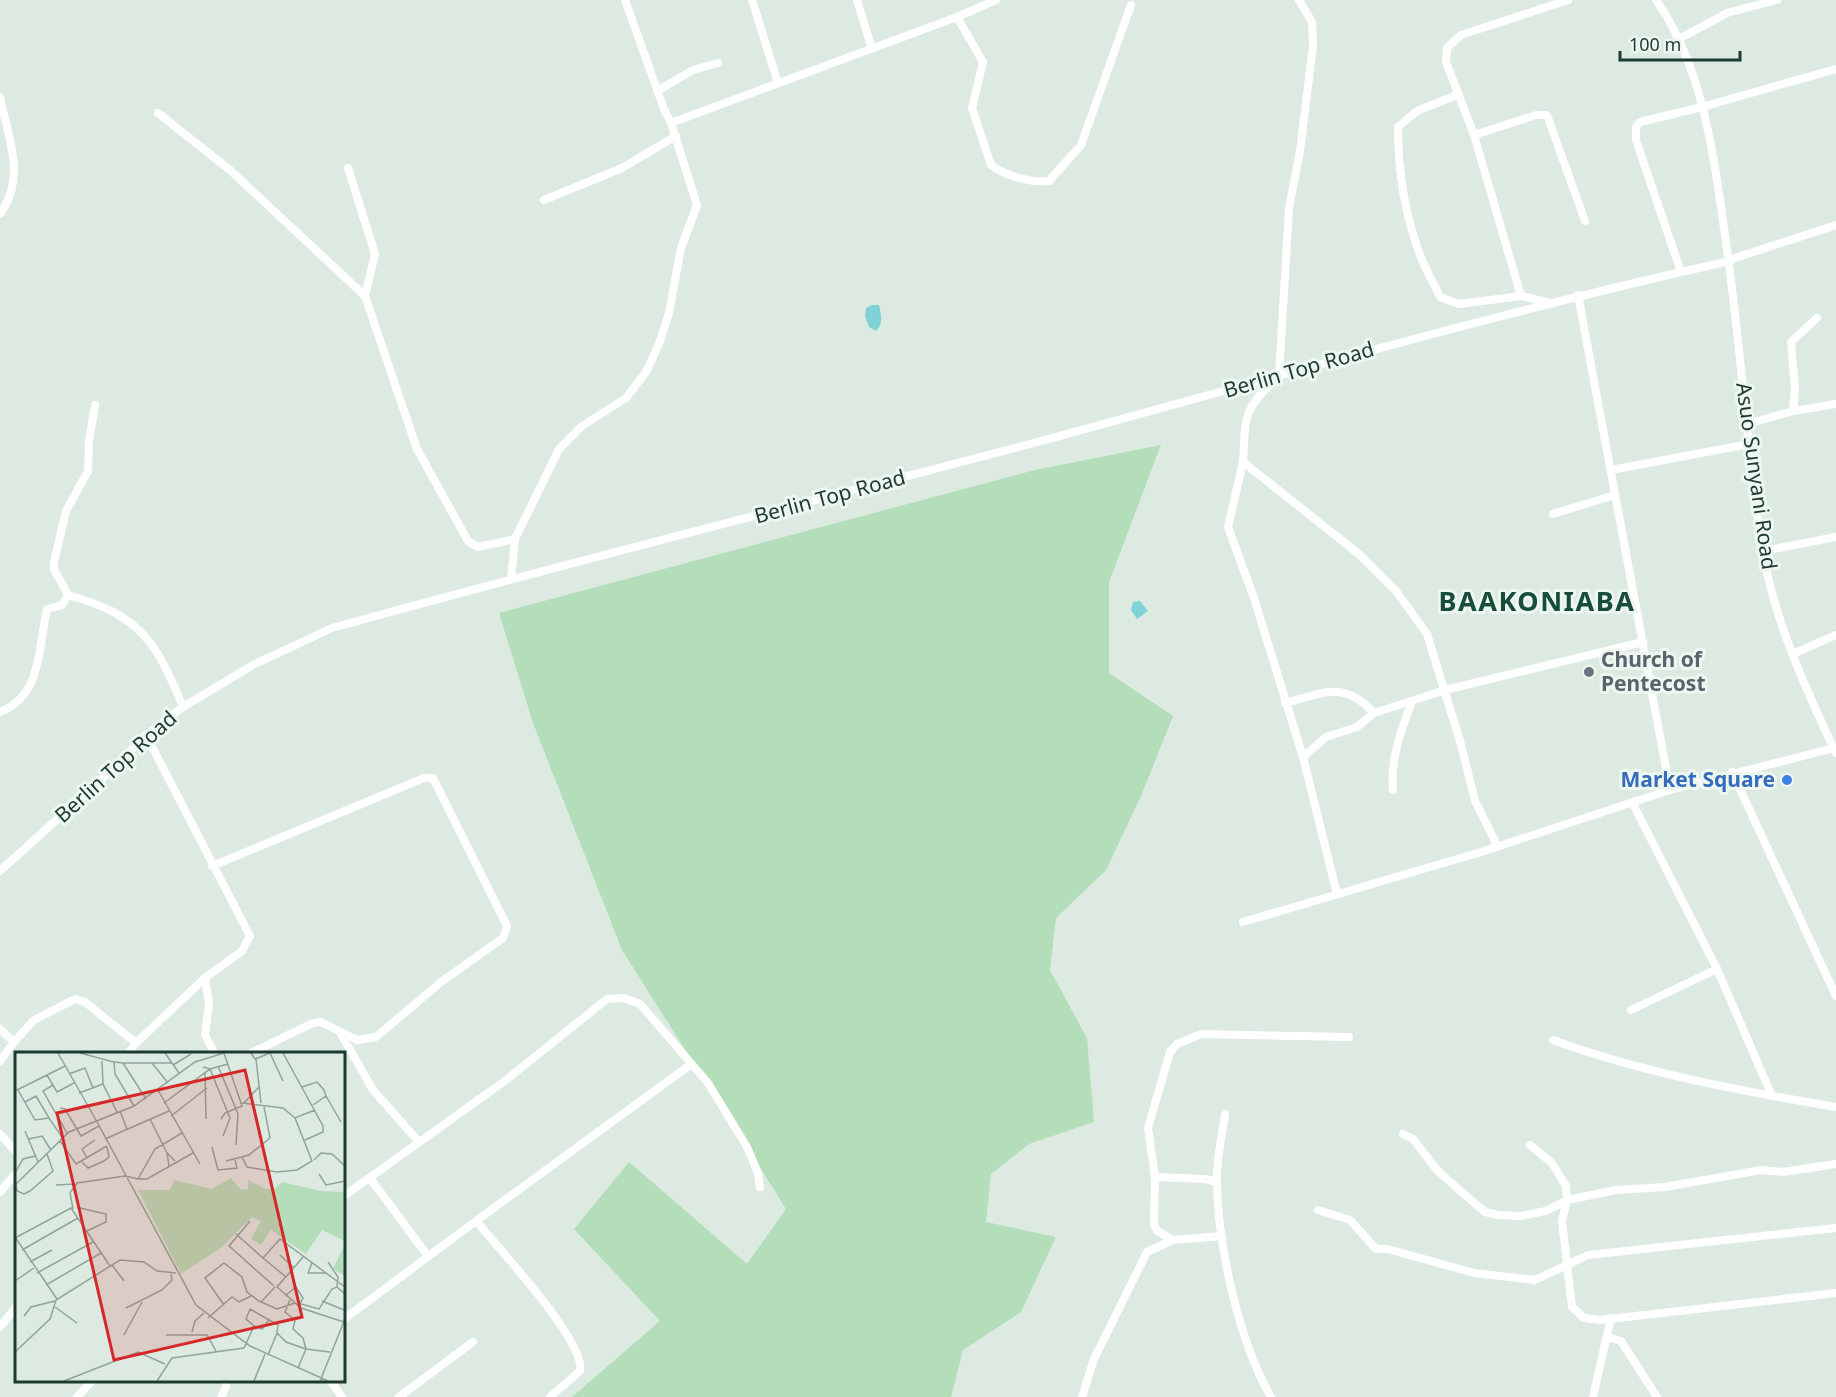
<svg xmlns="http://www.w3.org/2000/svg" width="1836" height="1397" font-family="'Noto Sans',sans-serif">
<rect width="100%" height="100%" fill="#dceae2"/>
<path fill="#b3deb9" d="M 1161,445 L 1109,582 L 1109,673 L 1173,716 L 1141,796 L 1106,870 L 1056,918 L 1050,970 L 1087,1038 L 1094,1122 L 1029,1144 L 991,1174 L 986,1222 L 1056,1237 L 1021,1312 L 963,1350 L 951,1397 L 572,1397 L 660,1321 L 574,1229 L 629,1162 L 747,1264 L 786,1209 L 622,950 L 533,723 L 499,613 L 1035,470 Z"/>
<g fill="#7fd2d5">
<path d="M 872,305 L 879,305 C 881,315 884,323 876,331 L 869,327 L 865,316 L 866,308 Z"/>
<path d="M 1140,601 L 1148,611 L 1137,619 L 1131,610 L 1133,602 Z"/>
</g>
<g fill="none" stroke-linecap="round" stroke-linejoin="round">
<g stroke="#fff" stroke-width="8">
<path d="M 752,0 L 778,83"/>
<path d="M 857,0 L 872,49"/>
<path d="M 1656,0 C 1702,66 1713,150 1724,228 C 1740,334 1746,442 1762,548 C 1774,619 1805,688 1836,753"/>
<path d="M 957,17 L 983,62 L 972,108 L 991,165 C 1005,176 1032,183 1049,181 L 1081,145 L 1131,5"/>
<path d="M 1679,39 L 1727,13 L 1777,0"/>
<path d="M 657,91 L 693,70 L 718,63"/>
<path d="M 1459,94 L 1417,111 L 1398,127 C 1398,169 1405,215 1420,255 C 1425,269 1434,283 1440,297 L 1459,304 L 1521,296 L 1551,303"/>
<path d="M 0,97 C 8,138 27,176 0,214"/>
<path d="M 158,113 L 230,170 L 365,296"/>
<path d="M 671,123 L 957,17 L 996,0"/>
<path d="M 1474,135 L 1536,115 L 1547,115 L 1585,221"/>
<path d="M 348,168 L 375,254 L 365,296 L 417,449 L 468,541 L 478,547 L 515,539"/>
<path d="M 544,200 L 622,168 L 676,136"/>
<path d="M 1729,260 L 1836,225"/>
<path d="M 1681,272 L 1636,140 L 1636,127 L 1640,122 L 1702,107 L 1836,69"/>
<path d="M 1578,295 L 1670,790"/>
<path d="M 1521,296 L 1474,135 L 1446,62 L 1447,48 L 1461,35 L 1568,0"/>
<path d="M 1793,411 L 1795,388 L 1791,342 L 1817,318"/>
<path d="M 1747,424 L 1793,411 L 1836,404"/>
<path d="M 1243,462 C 1246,413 1242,411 1279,376 L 1289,208 L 1300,151 L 1313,46 L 1312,22 L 1299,0"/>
<path d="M 1611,470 L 1749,444"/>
<path d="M 1553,514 L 1615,495"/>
<path d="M 1763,551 L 1836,537"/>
<path d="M 511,579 L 515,539 L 559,449 L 582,426 L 626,398 L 646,372 L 659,344 L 669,313 L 681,248 L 697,205 L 671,123 L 664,109 L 625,0"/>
<path d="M 68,595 C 140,615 156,641 183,707"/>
<path d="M 1793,654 L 1836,635"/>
<path d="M 1285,703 C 1324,693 1343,680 1374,713 L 1357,727 L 1326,737 L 1303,757"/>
<path d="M 0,712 C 43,695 38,647 47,609 L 62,605 L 68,595 L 54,569 L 54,562 L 66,511 L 88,471 L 89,441 L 95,405"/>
<path d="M 1374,713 L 1445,690 L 1643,642"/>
<path d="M 146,735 L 250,936 L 242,951 L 205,978 L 209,1004 L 205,1035 L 215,1054"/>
<path d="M 1732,772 L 1836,996"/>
<path d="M 1393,790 C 1390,761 1401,729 1412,702"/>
<path d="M 1632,802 L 1717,969 L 1772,1096"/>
<path d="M 212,866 L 424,778 L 433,778 L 507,926 L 503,938 L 441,982 L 376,1037 L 357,1040 L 321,1022 L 313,1023 L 249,1054"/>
<path d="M 0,871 L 117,765 L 146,735 L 183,707 L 253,665 L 332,628 C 565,563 800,505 1034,443 C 1266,380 1495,313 1730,261"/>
<path d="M 1337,894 L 1303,757 L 1254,598 L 1228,527 L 1243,462 L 1360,555 L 1396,591 L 1427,634 L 1460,741 L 1475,801 L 1498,847"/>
<path d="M 1243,922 L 1481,852 L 1670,790 L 1834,748"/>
<path d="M 1631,1010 L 1717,969"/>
<path d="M 0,1029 L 14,1042 L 34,1020 L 75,999 L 85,1002 L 136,1043 L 128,1054"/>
<path d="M 341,1034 L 373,1090 L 419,1142"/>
<path d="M 1553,1040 C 1643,1073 1741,1091 1836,1107"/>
<path d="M 136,1043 L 205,978"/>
<path d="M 0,1061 L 14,1042"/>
<path d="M 1225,1114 C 1222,1136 1216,1160 1217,1183 C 1218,1246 1239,1342 1271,1397"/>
<path d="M 0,1134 L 16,1152"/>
<path d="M 1403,1134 L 1413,1139 L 1437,1170 L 1465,1195 L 1485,1212 L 1498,1215 L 1520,1216 L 1546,1211 L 1567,1200 L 1616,1190 L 1665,1187 L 1761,1170 L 1783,1172 L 1836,1164"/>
<path d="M 1530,1145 L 1552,1163 L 1566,1186 L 1567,1200 L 1562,1221 L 1572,1307 L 1584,1318 L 1600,1320 L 1836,1293"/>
<path d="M 1155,1177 L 1154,1224 L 1157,1231 L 1173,1240"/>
<path d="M 370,1178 L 427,1255"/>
<path d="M 1217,1182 L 1205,1179 L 1155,1177 L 1148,1128 L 1170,1052 L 1177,1044 L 1201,1034 L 1349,1037"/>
<path d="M 0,1192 L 16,1173"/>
<path d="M 344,1196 L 506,1080 L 607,999 L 624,998 L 640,1004 L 708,1083 L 747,1147 L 758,1173 L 760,1187"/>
<path d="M 1318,1210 L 1350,1220 L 1376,1249 L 1388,1249 L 1474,1273 L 1535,1280 L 1588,1255 L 1836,1228"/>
<path d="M 344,1319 L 476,1221"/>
<path d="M 0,1327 L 16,1307"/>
<path d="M 1607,1337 L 1621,1341 L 1657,1397"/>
<path d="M 330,1380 L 342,1397"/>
<path d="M 77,1397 L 93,1380"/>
<path d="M 221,1397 L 226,1387 L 225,1380"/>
<path d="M 399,1397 L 473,1342"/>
<path d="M 550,1397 L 580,1371 C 587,1343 496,1245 476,1221 L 690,1065"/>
<path d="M 1082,1397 L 1094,1359 L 1147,1252 L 1173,1240 L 1222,1236"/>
<path d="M 1593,1397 L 1611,1318"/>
</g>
</g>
<circle fill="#6b7280" stroke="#edf7f0" stroke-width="2" cx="1589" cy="672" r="6"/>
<circle fill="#3f7fe0" stroke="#edf7f0" stroke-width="2" cx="1787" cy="780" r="6"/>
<g text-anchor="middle" stroke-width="6" stroke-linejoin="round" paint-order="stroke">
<g font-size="21" fill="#1d3a2f" stroke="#edf7f0">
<text transform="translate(1299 370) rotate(-16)" y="7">Berlin Top Road</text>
<text transform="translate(1756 476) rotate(82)" y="7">Asuo Sunyani Road</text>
<text transform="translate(830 497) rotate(-15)" y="7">Berlin Top Road</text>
<text transform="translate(116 767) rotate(-42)" y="7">Berlin Top Road</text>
</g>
<g font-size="21" font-weight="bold" fill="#5b616d" stroke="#edf7f0" text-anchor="start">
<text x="1601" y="667">Church of<tspan x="1601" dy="24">Pentecost</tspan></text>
</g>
<g font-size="21" font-weight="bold" fill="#366cbe" stroke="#edf7f0" text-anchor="end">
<text x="1775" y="787">Market Square</text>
</g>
<g font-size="27" font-weight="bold" letter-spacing="1.5" fill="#184d39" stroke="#edf7f0">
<text x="1537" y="611">BAAKONIABA</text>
</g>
</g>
<g transform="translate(15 1052)">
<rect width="330" height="330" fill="#dceae2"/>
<path d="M 216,126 L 226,138 L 233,137 L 233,128 L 251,137 L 259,137 L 267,130 L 306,139 L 330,140 L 330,189 L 307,178 L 291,202 L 256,178 L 246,193 L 236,187 L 246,169 L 237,165 L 207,195 L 166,222 L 123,138 L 155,138 L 159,128 L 197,137 ZM 330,192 L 330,224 L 318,217 Z" fill="#b3deb9"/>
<path fill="none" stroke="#90a49a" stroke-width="1.5" d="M 43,1 L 81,68M 65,1 L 99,10 L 100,22 L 119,54M 150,1 L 164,21M 236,1 L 240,7 L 255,1M 255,1 L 268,29M 268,1 L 308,74 L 308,80 L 290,88M 241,7 L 246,51M 87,9 L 88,32 L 102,60M 99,10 L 108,11 L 131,47M 108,11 L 137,11 L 153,31M 137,11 L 157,11M 158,13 L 176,2M 203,14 L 223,62 L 221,93M 188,15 L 195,17 L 215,66 L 208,84M 190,21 L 191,67M 54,22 L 70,16 L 78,36M 32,23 L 42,40 L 59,31M 38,33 L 28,39 L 52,81M 287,35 L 302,30 L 309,38 L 311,44 L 298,53M 3,38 L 20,68 L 34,66 L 47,85M 143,38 L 185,112M 0,39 L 50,14M 64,41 L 88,32M 311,44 L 326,70M 10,50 L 21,44 L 34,66M 149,51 L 195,17 L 213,12M 227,51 L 268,56 L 280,66 L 300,58M 229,51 L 244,35M 45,56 L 50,57 L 66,84 L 84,74M 105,59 L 112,77M 156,64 L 192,36M 135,67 L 152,101M 206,67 L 210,61 L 227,54 L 209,1M 81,68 L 181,253 L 235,294 L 313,329M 10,79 L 23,110M 167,81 L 140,97 L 123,127 L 132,127 L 178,101M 14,87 L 27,84 L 36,98M 90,87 L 154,59M 45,89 L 61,112 L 92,94M 197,95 L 203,118 L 222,116 L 220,108M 227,105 L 232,115 L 262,120 L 282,118 L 297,109 L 280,66M 72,106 L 67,97 L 80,88M 299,108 L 306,101 L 317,102 L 330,114M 211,109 L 234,103 L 255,86 L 249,55M 67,110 L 73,116 L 89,109 L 94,105 L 92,95M 154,114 L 152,101 L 160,109M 0,121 L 8,107 L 20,104M 304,122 L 311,133 L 330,129M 0,128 L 2,139 L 9,142 L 15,139 L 38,119 L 32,102M 0,133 L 54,80 L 119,54 L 180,10 L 209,1M 41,133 L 60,132M 65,156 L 91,162 L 91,170 L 72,179M 58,157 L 55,141 L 62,131 L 110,124 L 123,127M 235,169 L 214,194 L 259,234M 221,182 L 248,206 L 265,187 L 330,235M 0,185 L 42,247M 0,186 L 56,156 L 95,214M 7,198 L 63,166M 265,203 L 279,216M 289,204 L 262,235 L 286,256 L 329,270M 248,206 L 271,225M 15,210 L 37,198M 313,210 L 323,225 L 322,235M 297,211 L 293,221 L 311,221M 97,213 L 109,229M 22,221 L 78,190M 0,229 L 19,216M 31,233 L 86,201M 271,243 L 281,235 L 288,246 L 285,252M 275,248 L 270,260 L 280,268 L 278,277 L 288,286 L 291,297 L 315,300M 307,249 L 329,258M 246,250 L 260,235M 286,252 L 304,257 L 317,237 L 322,235 L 330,242M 209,253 L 190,226 L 209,211 L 227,225 L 232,240 L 244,249 L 262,257 L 280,251M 40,255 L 62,271M 111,256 L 147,238 L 157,228 L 156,222M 9,264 L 16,255 L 40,249M 193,266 L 217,245 L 224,250 L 236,244M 239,274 L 247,277 L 254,268M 177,280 L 180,269 L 189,261M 109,283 L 127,250M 151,283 L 192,283 L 201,299M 0,300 L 35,267 L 41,248 L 105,208 L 129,210 L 142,219 L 161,221M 253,303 L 262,281M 49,329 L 123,300 L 150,312M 142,329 L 157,306 L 229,296 L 239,274 L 231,267 L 235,257 L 263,273 L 262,281 L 271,290 L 291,297 L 283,316M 239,329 L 250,302M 305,329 L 330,267"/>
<path fill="#d62828" fill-opacity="0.15" stroke="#d62828" stroke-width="3" d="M 230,18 L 287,265 L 99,308 L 42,61 Z"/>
<rect width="330" height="330" fill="none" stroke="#1d3a2f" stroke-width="3"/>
</g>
<path d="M1620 51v9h120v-9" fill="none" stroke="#1d3a2f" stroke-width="3"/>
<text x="1629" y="51" font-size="18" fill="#1d3a2f" stroke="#edf7f0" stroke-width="4.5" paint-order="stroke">100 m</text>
</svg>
